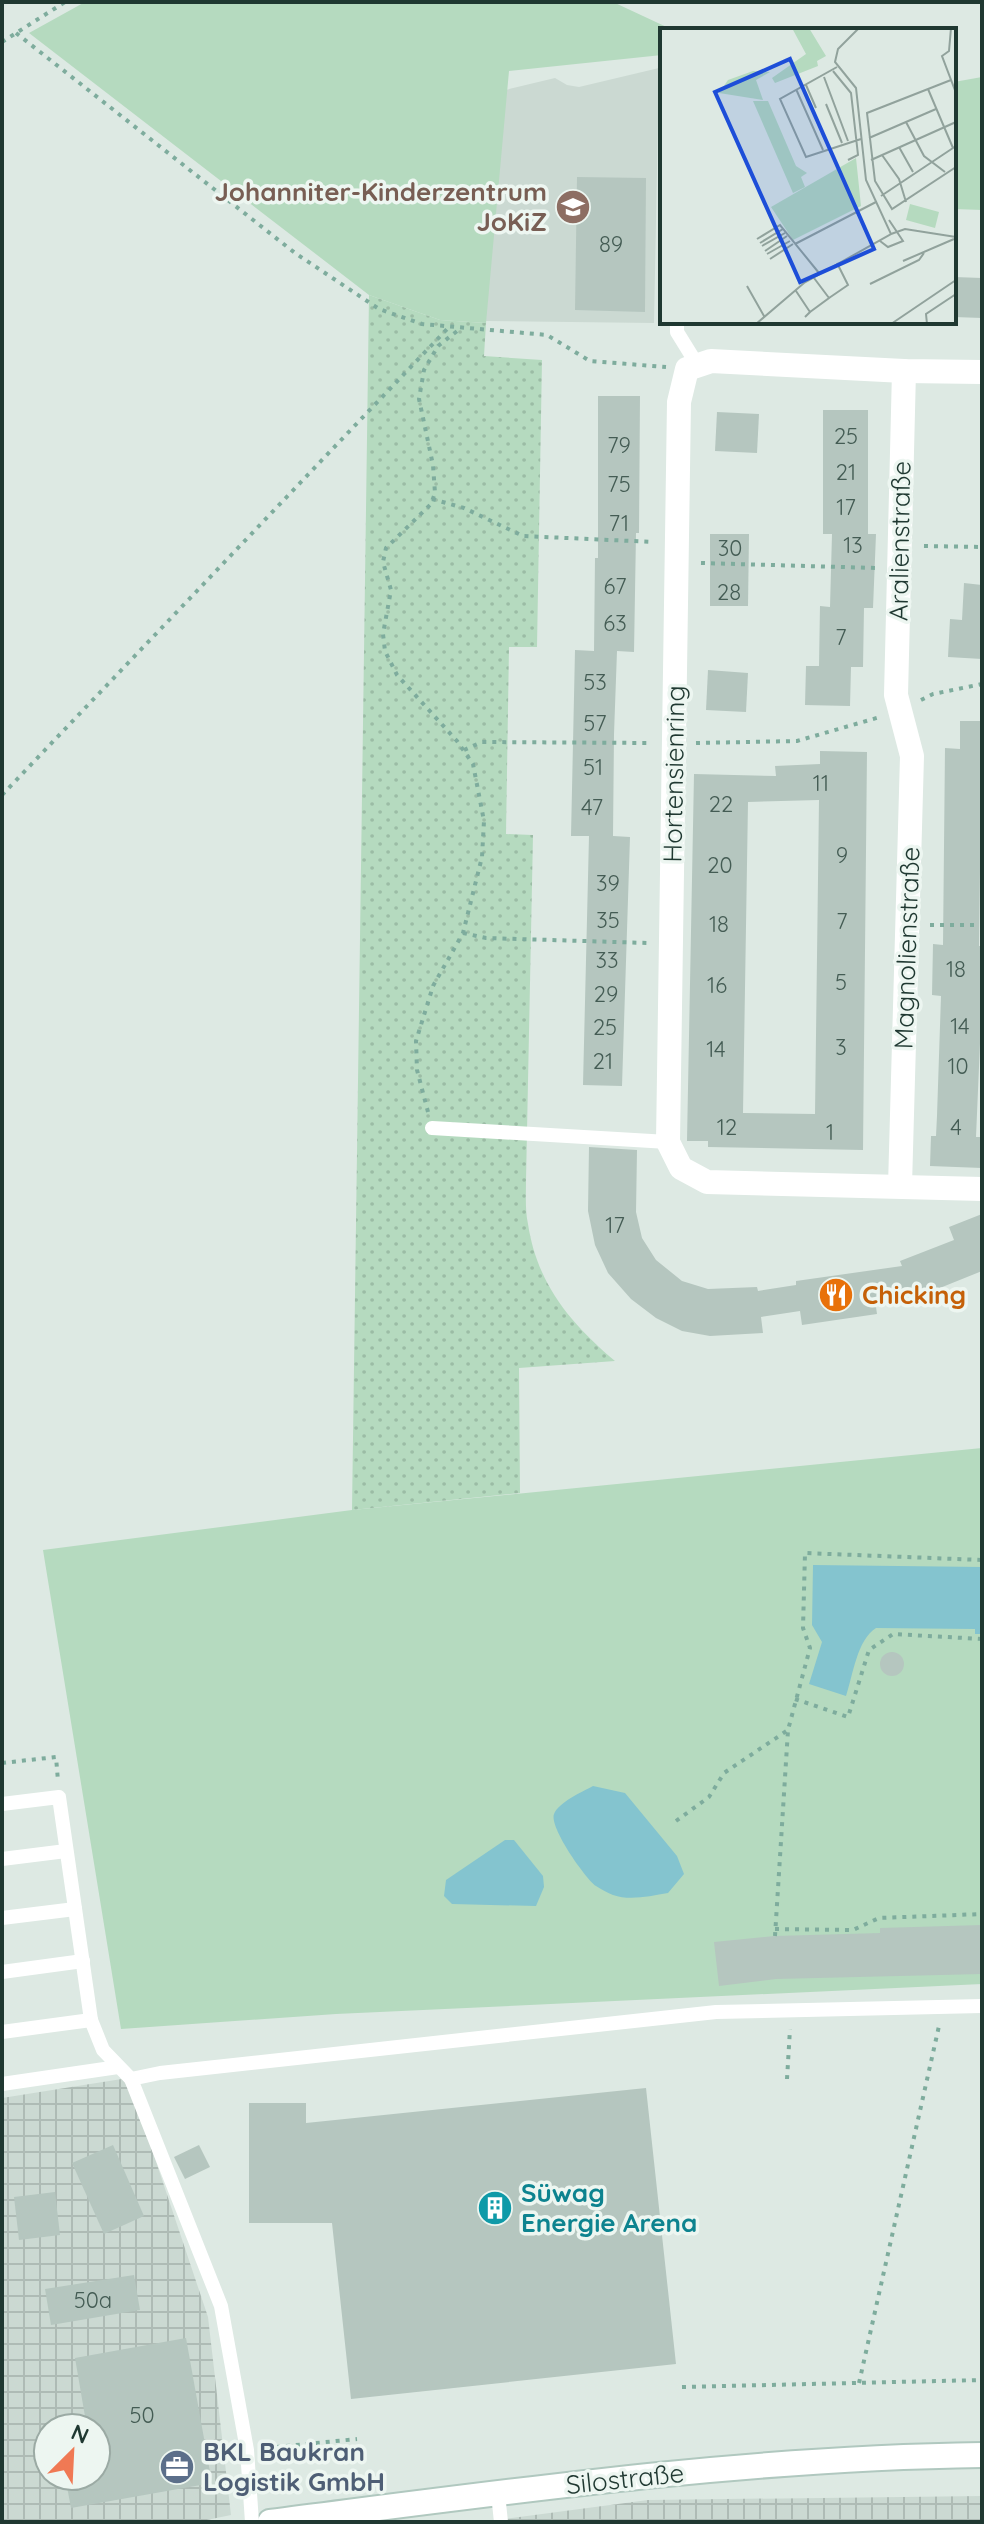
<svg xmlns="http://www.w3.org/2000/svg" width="984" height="2524" font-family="Quicksand,sans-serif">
<defs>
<pattern id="industrial-grid" width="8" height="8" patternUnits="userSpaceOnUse" patternTransform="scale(2)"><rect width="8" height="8" fill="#cbd9d2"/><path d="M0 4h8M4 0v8" fill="none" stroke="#aebbb5"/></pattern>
<pattern id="park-dots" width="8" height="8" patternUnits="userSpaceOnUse" patternTransform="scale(2)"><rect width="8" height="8" fill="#b5dabf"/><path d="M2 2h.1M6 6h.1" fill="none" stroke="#9bbca5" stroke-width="1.8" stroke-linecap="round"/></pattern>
</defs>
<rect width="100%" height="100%" fill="#dde9e3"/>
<path fill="#cbd9d2" d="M 659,68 L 654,323 L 485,321 L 493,93 L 555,78 L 567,85 L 579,87 Z"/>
<g fill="url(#industrial-grid)" fill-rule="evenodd">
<path d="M 128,2078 L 208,2317 L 231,2515 L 197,2522 L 2,2522 L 2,2098 ZM 48,2428 L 96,2428 L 96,2476 L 48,2476 Z"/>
<path d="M 982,2496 L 982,2522 L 481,2522 L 648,2500 Z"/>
</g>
<g fill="#b5dabf">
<path d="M 85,2 L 613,2 L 673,30 L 662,30 L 662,55 L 509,71 L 486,323 L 440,320 L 369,295 L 29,33 Z"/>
<path d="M 982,77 L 982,210 L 954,209 L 954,82 Z"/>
<path d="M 982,1448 L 982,1984 L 336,2014 L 121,2029 L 43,1550 L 352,1510 Z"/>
</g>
<path fill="url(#park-dots)" d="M 369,295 L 440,320 L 486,323 L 484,356 L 542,360 L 537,647 L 509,647 L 506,834 L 533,835 L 526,1181 C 526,1195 525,1210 528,1224 C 537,1284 571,1324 615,1361 L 519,1368 L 520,1493 L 352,1510 Z"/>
<g fill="#84c4cf">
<path d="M 813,1565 L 982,1567 L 982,1634 L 975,1634 L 975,1629 L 876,1628 C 857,1640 853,1675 846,1696 L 809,1684 L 822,1642 L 812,1625 Z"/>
<path d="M 593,1786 L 625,1793 L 677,1856 L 684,1874 L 668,1893 C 650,1896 630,1901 613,1895 C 608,1893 601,1889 596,1886 C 585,1878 549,1827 554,1814 C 559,1802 582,1792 593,1786 Z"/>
<path d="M 505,1840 L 514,1840 L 543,1876 L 544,1887 L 536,1906 L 452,1904 L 444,1896 L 446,1880 Z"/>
</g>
<g fill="#b5c6bf" fill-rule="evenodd">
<path d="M 577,177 L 646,178 L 645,312 L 575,310 Z"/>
<path d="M 954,277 L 982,278 L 982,318 L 954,317 Z"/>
<path d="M 598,396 L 640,396 L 639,533 L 636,533 L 634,652 L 617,651 L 614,734 L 613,836 L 630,837 L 622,1086 L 583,1085 L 589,836 L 571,836 L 575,650 L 594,651 L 595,558 L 598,558 Z"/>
<path d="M 823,410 L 868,410 L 868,534 L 876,534 L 873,608 L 864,608 L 863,667 L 851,667 L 850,706 L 805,705 L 806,666 L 819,666 L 820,606 L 830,607 L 832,534 L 823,534 Z"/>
<path d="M 717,412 L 759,414 L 757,453 L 715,451 Z"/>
<path d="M 710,534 L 749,534 L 748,606 L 710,606 Z"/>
<path d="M 964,583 L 982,585 L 982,659 L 948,657 L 950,619 L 962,620 Z"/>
<path d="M 708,670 L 748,673 L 746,712 L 706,710 Z"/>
<path d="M 960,721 L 982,721 L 979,946 L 982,946 L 982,997 L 976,1137 L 982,1137 L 982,1168 L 930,1166 L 931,1136 L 936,1136 L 937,1116 L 941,996 L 932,995 L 933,944 L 943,945 L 945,748 L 960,749 Z"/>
<path d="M 820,751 L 867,752 L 863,1150 L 708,1147 L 708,1141 L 687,1141 L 694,774 L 776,776 L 775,766 L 820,764 ZM 819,800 L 815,1114 L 743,1113 L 748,802 Z"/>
<path d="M 589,1147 L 637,1150 L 636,1212 L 642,1238 L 656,1260 L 682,1281 L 708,1289 L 757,1287 L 758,1291 L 796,1285 L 796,1281 L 902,1266 L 900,1261 L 954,1240 L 949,1227 L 982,1214 L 982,1271 L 915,1298 L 911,1289 L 875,1300 L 877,1314 L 802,1325 L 800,1311 L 761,1317 L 763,1333 L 710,1336 L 682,1331 L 656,1318 L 631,1299 L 608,1273 L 595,1245 L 588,1211 Z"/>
<circle cx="892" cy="1664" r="12"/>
<path d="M 982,1925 L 982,1974 L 776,1979 L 719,1986 L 714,1942 L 775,1936 L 880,1933 L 880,1928 Z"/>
<path d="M 646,2088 L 676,2364 L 351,2399 L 332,2223 L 249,2223 L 249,2103 L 306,2103 L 306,2123 Z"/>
<path d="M 113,2145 L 144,2216 L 104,2234 L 72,2163 Z"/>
<path d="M 199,2145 L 210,2167 L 185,2179 L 174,2157 Z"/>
<path d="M 55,2192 L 60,2235 L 19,2240 L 14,2197 Z"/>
<path d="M 134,2275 L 140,2310 L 51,2325 L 45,2289 Z"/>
<path d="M 186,2338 L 212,2483 L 71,2508 L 65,2476 L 96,2476 L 96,2428 L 87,2428 L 75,2358 Z"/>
</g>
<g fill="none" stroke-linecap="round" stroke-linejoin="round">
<g stroke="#b0c8bf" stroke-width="28">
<path id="secondary" d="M 270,2522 C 506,2492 743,2458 982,2455"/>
</g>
<g stroke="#7eac9d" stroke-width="4" stroke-dasharray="4 6" stroke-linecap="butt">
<path d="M 16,33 L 295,253 L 379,309 L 422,324 L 547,335 L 590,361 L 666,367"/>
<path d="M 2,42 L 65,2"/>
<path d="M 432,499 L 464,508 L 523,536 L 654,542"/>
<path d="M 924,546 L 982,547"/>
<path d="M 701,563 L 876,568"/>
<path d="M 921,700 L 933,694 L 982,684"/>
<path d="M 696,743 L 797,741 L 880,717"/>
<path d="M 464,750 L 482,742 L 652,743"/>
<path d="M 2,795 L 449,327"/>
<path d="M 930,925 L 982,925"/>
<path d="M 463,933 L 486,938 L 648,943"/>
<path d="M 428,1112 L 417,1070 L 416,1041 L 433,986 L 463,933 L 482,857 L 484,821 L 473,764 L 457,741 L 397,675 L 385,651 L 383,634 L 391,590 L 383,562 L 386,548 L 431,504 L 435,493 L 433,465 L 419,399 L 424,370 L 438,346 L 461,328"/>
<path d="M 795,1699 L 848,1717 L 869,1650 L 893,1634 L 982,1639"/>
<path d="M 2,1763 L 56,1757 L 58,1781"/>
<path d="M 676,1821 L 709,1797 L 724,1773 L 788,1730"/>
<path d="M 775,1929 L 853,1930 L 879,1918 L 982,1914"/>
<path d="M 775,1936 L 788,1730 L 810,1648 L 803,1628 L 805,1553 L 982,1560"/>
<path d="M 787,2079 L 790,2029"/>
<path d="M 859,2383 L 939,2026"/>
<path d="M 682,2387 L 982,2380"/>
<path d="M 266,2448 L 357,2439"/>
</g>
<g stroke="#fff" stroke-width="14">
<path d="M 677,322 L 677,332 L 698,366"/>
<path d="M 432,1128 L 668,1142"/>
<path d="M 2,1804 L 59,1797 L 91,2020 L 103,2050 L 131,2079 L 221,2306 L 247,2450 L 252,2522"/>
<path d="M 2,1859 L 66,1851"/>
<path d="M 2,1918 L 75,1909"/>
<path d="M 2,1972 L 83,1961"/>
<path d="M 2,2032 L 91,2020"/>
<path d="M 131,2079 L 160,2073 L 716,2012 L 982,2006"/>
<path d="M 2,2084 L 118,2067"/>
<path d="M 498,2494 L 501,2522"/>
</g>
<g stroke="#fff" stroke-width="24">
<path d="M 982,372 L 904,371 L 711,361 L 687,369 L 679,402 L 668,1142 L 681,1168 L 707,1182 L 982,1189"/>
<path d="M 900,1186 L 912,756 L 896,695 L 904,371"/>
</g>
<use href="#secondary" stroke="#fff" stroke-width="24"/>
</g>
<defs>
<g id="school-disc" transform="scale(1.8)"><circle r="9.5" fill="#8d6e63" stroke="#edf6f1"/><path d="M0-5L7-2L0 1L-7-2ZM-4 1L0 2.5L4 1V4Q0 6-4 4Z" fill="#fff"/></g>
<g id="restaurant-disc" transform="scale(1.8)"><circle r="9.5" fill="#e8710a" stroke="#edf6f1"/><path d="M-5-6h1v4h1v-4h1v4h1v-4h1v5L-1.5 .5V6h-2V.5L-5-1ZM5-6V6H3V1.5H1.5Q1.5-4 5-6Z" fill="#fff"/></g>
<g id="building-disc" transform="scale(1.8)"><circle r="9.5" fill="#0f9aa8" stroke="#edf6f1"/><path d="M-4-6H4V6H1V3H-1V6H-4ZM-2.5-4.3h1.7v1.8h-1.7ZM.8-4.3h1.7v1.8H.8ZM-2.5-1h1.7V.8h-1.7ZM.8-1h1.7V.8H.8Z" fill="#fff"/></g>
<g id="office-disc" transform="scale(1.8)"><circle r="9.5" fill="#5c6f8a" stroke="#edf6f1"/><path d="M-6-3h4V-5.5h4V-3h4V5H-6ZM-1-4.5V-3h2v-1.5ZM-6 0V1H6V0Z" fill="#fff"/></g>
</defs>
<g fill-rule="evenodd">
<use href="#school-disc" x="573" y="207"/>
<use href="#restaurant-disc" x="836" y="1295"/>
<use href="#building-disc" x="495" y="2208"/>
<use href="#office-disc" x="177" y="2467"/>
</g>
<g text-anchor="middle" stroke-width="7" stroke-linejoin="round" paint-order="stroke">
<g font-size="22" fill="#445c54">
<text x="611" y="252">89</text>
<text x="846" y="444">25</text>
<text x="619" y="453">79</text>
<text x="846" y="480">21</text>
<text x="619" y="492">75</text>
<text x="846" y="515">17</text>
<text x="619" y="531">71</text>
<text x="853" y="553">13</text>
<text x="730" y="556">30</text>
<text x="615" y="594">67</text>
<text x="729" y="600">28</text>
<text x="615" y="631">63</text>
<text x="841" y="645">7</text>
<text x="595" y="690">53</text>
<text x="595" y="731">57</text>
<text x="593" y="775">51</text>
<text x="821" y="791">11</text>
<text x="721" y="812">22</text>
<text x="592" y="815">47</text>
<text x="842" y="863">9</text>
<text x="720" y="873">20</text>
<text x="608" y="891">39</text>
<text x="608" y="928">35</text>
<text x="842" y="929">7</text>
<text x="719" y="932">18</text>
<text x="607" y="968">33</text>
<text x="956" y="977">18</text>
<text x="841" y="990">5</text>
<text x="717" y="993">16</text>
<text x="606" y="1002">29</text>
<text x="960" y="1034">14</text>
<text x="605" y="1035">25</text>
<text x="841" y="1055">3</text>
<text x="716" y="1057">14</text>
<text x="603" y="1069">21</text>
<text x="958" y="1074">10</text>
<text x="727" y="1135">12</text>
<text x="956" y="1135">4</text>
<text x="830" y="1140">1</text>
<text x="615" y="1233">17</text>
<text x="93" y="2308">50a</text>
<text x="142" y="2423">50</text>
</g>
<g font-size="26" font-weight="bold" fill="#785e54" stroke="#edf6f1" text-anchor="end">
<text x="547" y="201">Johanniter-Kinderzentrum<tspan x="547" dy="30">JoKiZ</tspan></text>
</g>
<g font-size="26" fill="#1f3831" stroke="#edf6f1">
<text transform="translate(900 541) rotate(-89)" y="9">Aralienstraße</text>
<text transform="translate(674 774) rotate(-89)" y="9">Hortensienring</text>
<text transform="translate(907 948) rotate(-88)" y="9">Magnolienstraße</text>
<text transform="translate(625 2479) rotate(-6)" y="9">Silostraße</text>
</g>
<g font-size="26" font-weight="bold" fill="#c56008" stroke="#edf6f1" text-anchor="start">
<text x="862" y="1304">Chicking</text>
</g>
<g font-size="26" font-weight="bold" fill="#0d838f" stroke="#edf6f1" text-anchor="start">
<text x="521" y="2202">Süwag<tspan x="521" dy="30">Energie Arena</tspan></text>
</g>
<g font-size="26" font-weight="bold" fill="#4e5e75" stroke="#edf6f1" text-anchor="start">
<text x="203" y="2461">BKL Baukran<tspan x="203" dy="30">Logistik GmbH</tspan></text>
</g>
</g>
<g transform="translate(660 28)">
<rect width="296" height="296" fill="#dde9e3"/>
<path d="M 132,0 L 149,0 L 166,28 L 157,33 L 158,38 L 115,55 L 112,50 L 146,26 ZM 93,43 L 110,44 L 96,52 L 103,72 L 59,65 L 68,52 ZM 196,130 L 201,178 L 133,212 L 111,179 ZM 250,176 L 279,184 L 275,200 L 246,192 Z" fill="#b5dabf"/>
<path d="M 93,73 L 108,73 L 136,138 L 147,145 L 141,149 L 145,159 L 133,165 Z" fill="#b5dabf"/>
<path fill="none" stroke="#91a29c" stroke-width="2" d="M 291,0 L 289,23 L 282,28 L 296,65M 177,39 L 120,71 L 146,129 L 201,111M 173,43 L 191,65 L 198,127 L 188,132M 164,49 L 188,113M 291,52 L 207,85 L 215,153 L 232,181 L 296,139M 146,57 L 156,80M 136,61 L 163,122M 268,61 L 293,120M 166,76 L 182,115M 246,94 L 264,128 L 285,144M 209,110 L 276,81M 239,119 L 253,144M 222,127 L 239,151 L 246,174M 211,132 L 296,94M 221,168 L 296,118M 231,206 L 245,201 L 296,209M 97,211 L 120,197 L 159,245M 220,213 L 228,219 L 243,213 L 229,192M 100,215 L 123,201M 135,216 L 216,174M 102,218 L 125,205M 105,223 L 127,208M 107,226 L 130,213M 110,231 L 133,216M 243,233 L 294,211M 210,256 L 259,232 L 264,225M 87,258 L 104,288M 136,263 L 150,284 L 145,289M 169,270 L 188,257 L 177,235M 150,284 L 169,270 L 154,250M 96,296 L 144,255 L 231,206 L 206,152 L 196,60 L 175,34 L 178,21 L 199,0M 231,296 L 296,252M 267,296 L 266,286 L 296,266"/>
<path fill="#1d4ed8" fill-opacity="0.15" stroke="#1d4ed8" stroke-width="4" d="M 130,31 L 214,221 L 140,254 L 55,64 Z"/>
<rect width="296" height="296" fill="none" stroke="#1f3831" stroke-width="4"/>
</g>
<rect width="984" height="2524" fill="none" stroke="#1f3831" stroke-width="8"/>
<g transform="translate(72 2452) rotate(24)"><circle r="38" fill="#edf6f1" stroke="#9baaa4" stroke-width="2"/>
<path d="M0-6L14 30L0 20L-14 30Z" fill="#f07954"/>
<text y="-12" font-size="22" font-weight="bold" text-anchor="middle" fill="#1f3831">N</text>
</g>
</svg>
